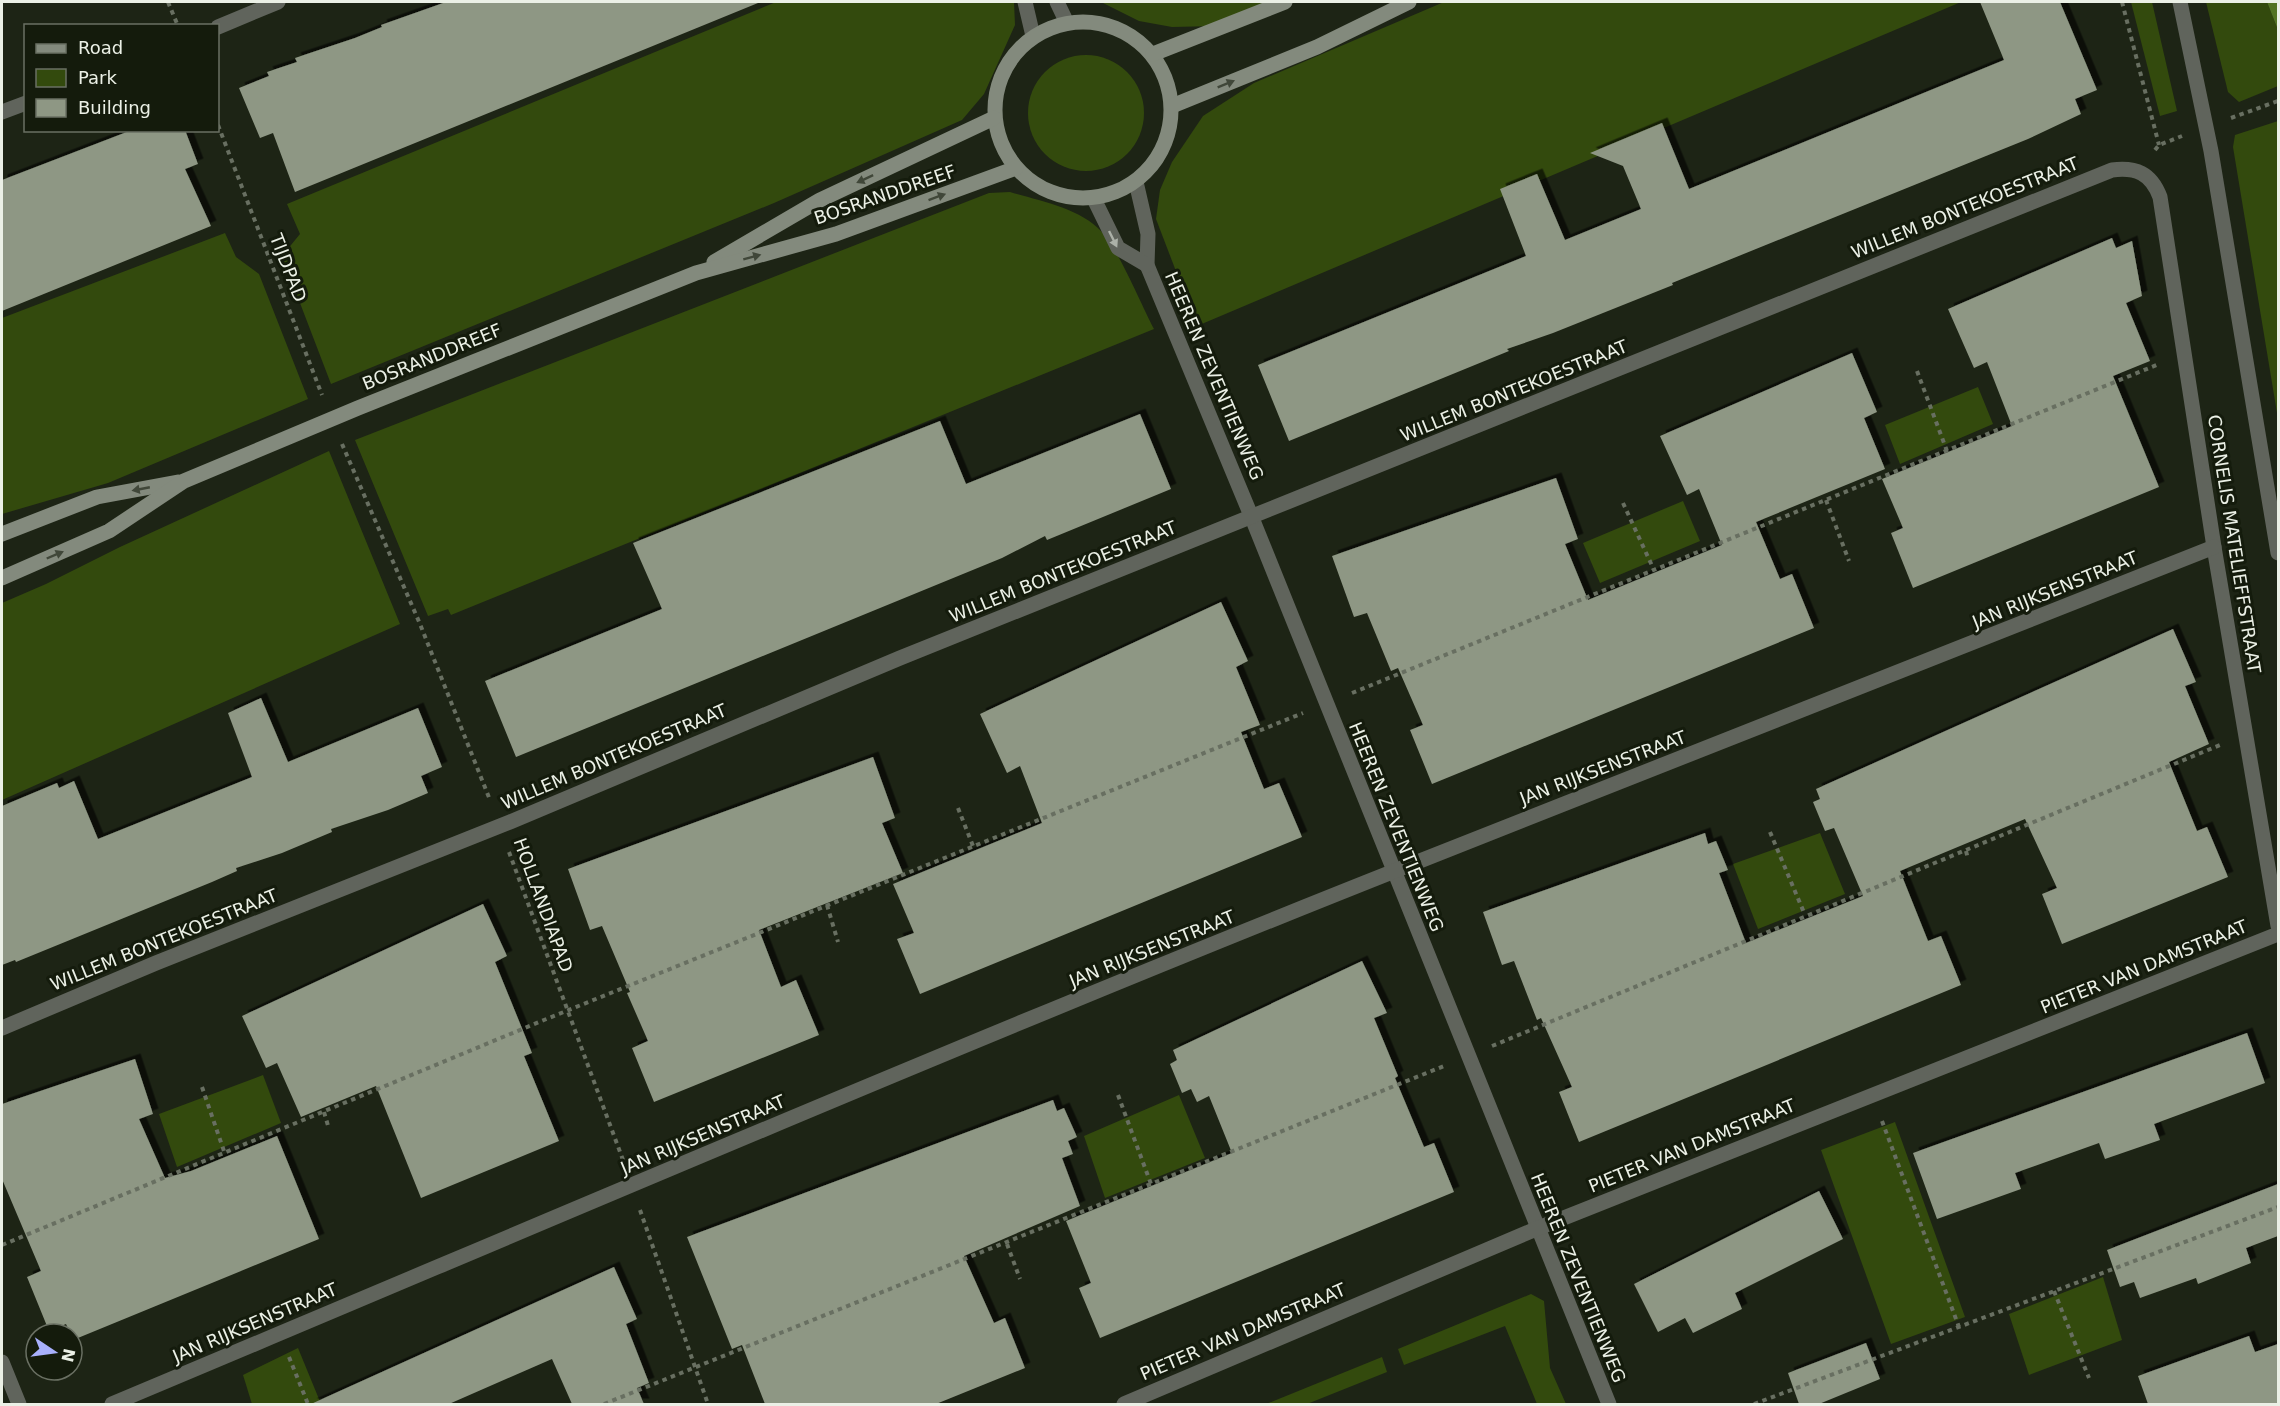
<svg xmlns="http://www.w3.org/2000/svg" width="2280" height="1406" font-family="'DejaVu Sans',sans-serif">
<defs>
<filter id="shadow"><feDropShadow dx="5.5" dy="-5.5" stdDeviation="0" flood-color="#0009"/></filter>
</defs>
<rect width="100%" height="100%" fill="#1d2415"/>
<g fill="#334a0d">
<path d="M 776,2 L 1014,2 L 1015,25 L 984,94 L 962,120 L 774,203 L 331,384 L 282,256 L 300,234 L 287,204 Z"/>
<path d="M 1101,2 L 1279,2 L 1216,26 L 1172,27 L 1139,21 Z"/>
<path d="M 1444,2 L 1961,2 L 1197,326 L 1156,219 L 1160,190 L 1172,162 L 1203,116 L 1254,83 Z"/>
<path d="M 2131,2 L 2152,2 L 2177,111 L 2160,116 Z"/>
<path d="M 2206,2 L 2267,2 L 2278,30 L 2278,86 L 2239,102 L 2228,92 Z"/>
<circle cx="1086" cy="113" r="58"/>
<path d="M 2278,121 L 2278,419 L 2233,147 L 2235,135 Z"/>
<path d="M 1010,192 C 1040,201 1080,208 1102,232 C 1119,251 1141,304 1154,329 L 451,615 L 448,609 L 428,616 L 355,440 L 989,193 Z"/>
<path d="M 225,233 L 236,257 L 259,274 L 308,399 L 108,483 L 2,514 L 2,318 Z"/>
<path d="M 1978,387 L 1993,424 L 1900,464 L 1885,425 Z"/>
<path d="M 329,451 L 400,624 L 2,800 L 2,603 L 46,584 L 120,547 Z"/>
<path d="M 1683,501 L 1700,541 L 1600,583 L 1583,543 Z"/>
<path d="M 1820,833 L 1845,894 L 1758,929 L 1733,864 Z"/>
<path d="M 263,1075 L 281,1123 L 177,1167 L 159,1114 Z"/>
<path d="M 1179,1095 L 1205,1158 L 1105,1198 L 1084,1136 Z"/>
<path d="M 1895,1122 L 1965,1317 L 1891,1344 L 1821,1150 Z"/>
<path d="M 2103,1277 L 2122,1340 L 2029,1375 L 2009,1314 Z"/>
<path d="M 1531,1294 L 1544,1301 L 1550,1368 L 1566,1404 L 1537,1404 L 1505,1326 L 1404,1365 L 1398,1349 Z"/>
<path d="M 298,1348 L 321,1404 L 252,1404 L 243,1375 Z"/>
<path d="M 1382,1357 L 1387,1372 L 1307,1404 L 1266,1404 Z"/>
</g>
<path fill="#537323" d="M 2267,2 L 2278,2 L 2278,30 Z"/>
<g fill="#8e9784" filter="url(#shadow)">
<path d="M 446,2 L 758,2 L 758,3 L 295,192 L 273,133 L 260,138 L 239,88 L 269,76 L 267,72 L 297,62 L 295,58 L 355,38 L 382,27 L 381,25 Z"/>
<path d="M 1980,2 L 2060,2 L 2097,90 L 2075,99 L 2081,114 L 2028,139 L 1672,283 L 1673,285 L 1553,333 L 1507,349 L 1509,351 L 1289,441 L 1258,365 L 1526,256 L 1500,189 L 1537,174 L 1565,240 L 1641,209 L 1623,166 L 1590,153 L 1662,123 L 1689,189 L 2004,60 Z"/>
<path d="M 132,130 L 185,130 L 198,164 L 185,169 L 211,226 L 2,311 L 2,180 Z"/>
<path d="M 2112,238 L 2116,248 L 2132,241 L 2142,296 L 2126,303 L 2150,361 L 2113,376 L 2159,487 L 1913,588 L 1891,533 L 1903,528 L 1882,479 L 2012,426 L 1987,362 L 1974,368 L 1948,309 Z"/>
<path d="M 1852,353 L 1877,412 L 1864,418 L 1885,469 L 1756,522 L 1780,579 L 1792,574 L 1814,628 L 1432,784 L 1410,730 L 1423,725 L 1398,668 L 1391,671 L 1367,613 L 1354,617 L 1332,556 L 1556,478 L 1578,539 L 1565,544 L 1588,600 L 1722,545 L 1699,489 L 1687,495 L 1660,436 Z"/>
<path d="M 1140,414 L 1171,489 L 1047,540 L 1045,536 L 1002,558 L 516,757 L 485,681 L 662,609 L 633,543 L 940,421 L 966,484 Z"/>
<path d="M 1221,602 L 1248,661 L 1236,667 L 1260,725 L 1241,732 L 1264,789 L 1279,783 L 1302,837 L 920,994 L 897,939 L 914,933 L 893,884 L 1042,823 L 1020,766 L 1007,773 L 980,714 Z"/>
<path d="M 2173,629 L 2196,682 L 2185,686 L 2209,744 L 2169,762 L 2197,831 L 2207,827 L 2228,877 L 2062,944 L 2042,894 L 2057,888 L 2025,819 L 1900,871 L 1928,941 L 1941,936 L 1961,985 L 1579,1142 L 1559,1092 L 1572,1087 L 1541,1018 L 1537,1020 L 1514,961 L 1502,965 L 1483,912 L 1705,833 L 1708,844 L 1716,841 L 1728,870 L 1719,873 L 1746,943 L 1863,896 L 1834,828 L 1825,831 L 1813,802 L 1820,799 L 1816,789 Z"/>
<path d="M 261,698 L 288,762 L 418,708 L 442,767 L 421,776 L 428,793 L 388,810 L 331,829 L 332,832 L 282,853 L 236,868 L 237,871 L 212,882 L 16,962 L 15,960 L 2,965 L 2,806 L 57,783 L 59,788 L 74,781 L 98,839 L 252,777 L 228,713 Z"/>
<path d="M 873,757 L 895,818 L 882,823 L 903,873 L 759,930 L 781,987 L 796,980 L 819,1035 L 654,1102 L 632,1048 L 648,1041 L 627,993 L 630,992 L 602,926 L 590,930 L 568,869 Z"/>
<path d="M 483,904 L 507,956 L 495,962 L 532,1053 L 524,1056 L 559,1141 L 421,1198 L 376,1086 L 301,1117 L 277,1063 L 266,1068 L 242,1016 Z"/>
<path d="M 1362,961 L 1387,1013 L 1374,1018 L 1398,1076 L 1395,1078 L 1424,1147 L 1434,1143 L 1454,1192 L 1100,1338 L 1079,1288 L 1091,1283 L 1066,1221 L 1232,1153 L 1209,1096 L 1197,1102 L 1191,1089 L 1182,1093 L 1170,1064 L 1177,1060 L 1173,1050 Z"/>
<path d="M 2247,1033 L 2265,1083 L 2154,1124 L 2160,1140 L 2105,1159 L 2099,1143 L 2015,1173 L 2021,1189 L 1937,1219 L 1913,1153 Z"/>
<path d="M 135,1059 L 153,1114 L 139,1119 L 165,1178 L 191,1171 L 277,1136 L 319,1239 L 73,1340 L 66,1324 L 49,1331 L 27,1277 L 41,1271 L 2,1179 L 2,1104 Z"/>
<path d="M 1053,1100 L 1057,1111 L 1064,1108 L 1077,1137 L 1068,1141 L 1073,1154 L 1062,1158 L 1080,1206 L 964,1256 L 994,1323 L 1005,1318 L 1025,1368 L 936,1404 L 765,1404 L 742,1345 L 732,1349 L 687,1237 Z"/>
<path d="M 2278,1184 L 2278,1236 L 2246,1248 L 2251,1263 L 2198,1284 L 2196,1278 L 2140,1298 L 2134,1282 L 2120,1287 L 2107,1250 Z"/>
<path d="M 1819,1191 L 1843,1239 L 1735,1293 L 1742,1309 L 1693,1333 L 1685,1318 L 1658,1332 L 1634,1284 Z"/>
<path d="M 614,1267 L 637,1319 L 626,1324 L 649,1383 L 637,1388 L 644,1404 L 572,1404 L 552,1359 L 449,1404 L 311,1404 Z"/>
<path d="M 2249,1336 L 2255,1352 L 2278,1344 L 2278,1404 L 2148,1404 L 2138,1376 Z"/>
<path d="M 1866,1343 L 1880,1379 L 1819,1404 L 1799,1404 L 1788,1373 Z"/>
</g>
<g fill="none" stroke-linecap="round" stroke-linejoin="round">
<g stroke="#686f61" stroke-width="4" stroke-dasharray="4.5 4.5" stroke-linecap="butt">
<path d="M 168,2 L 178,26"/>
<path d="M 2122,2 L 2159,145"/>
<path d="M 2231,118 L 2278,101"/>
<path d="M 218,125 L 322,395"/>
<path d="M 2155,150 L 2159,145 L 2182,136"/>
<path d="M 1917,371 L 1947,451"/>
<path d="M 342,444 L 420,624 L 490,800"/>
<path d="M 1826,500 L 1849,561"/>
<path d="M 1623,503 L 1654,570"/>
<path d="M 1352,693 L 2159,364"/>
<path d="M 958,808 L 973,846"/>
<path d="M 1770,832 L 1805,915"/>
<path d="M 1966,851 L 1968,859"/>
<path d="M 509,852 L 623,1160"/>
<path d="M 827,905 L 838,942"/>
<path d="M 1492,1046 L 2220,745"/>
<path d="M 202,1087 L 225,1154"/>
<path d="M 1118,1095 L 1151,1184"/>
<path d="M 324,1112 L 329,1129"/>
<path d="M 1882,1121 L 1959,1327"/>
<path d="M 640,1210 L 708,1404"/>
<path d="M 1007,1244 L 1020,1279"/>
<path d="M 2,1245 L 544,1020 L 1303,713"/>
<path d="M 2054,1291 L 2089,1378"/>
<path d="M 289,1357 L 308,1404"/>
<path d="M 604,1404 L 1444,1066"/>
<path d="M 1754,1404 L 2278,1207"/>
</g>
<path stroke="#60645c" stroke-width="15" d="M 2180,2 L 2211,151 L 2278,553"/>
<g stroke="#60645c" stroke-width="15">
<path d="M 1025,2 L 1033,36"/>
<path d="M 1057,2 L 1067,23"/>
<path d="M 218,27 L 278,2"/>
<path d="M 2,112 L 26,103"/>
<path d="M 1136,182 L 1148,234 L 1147,265 L 1252,518 L 1609,1404"/>
<path d="M 1094,199 L 1118,248 L 1147,265"/>
<path d="M 2,1028 L 156,963 L 510,822 L 900,658 L 2112,170 C 2136,167 2151,173 2160,197 L 2214,547 L 2278,926"/>
<path d="M 2,1362 L 19,1404"/>
<path d="M 112,1404 C 539,1225 966,1041 1397,870 C 1669,761 1942,656 2214,547"/>
<path d="M 1124,1404 L 1536,1229 L 2278,934"/>
</g>
<g stroke="#838a7d" stroke-width="15">
<circle cx="1083" cy="110" r="88"/>
<path d="M 1153,54 L 1285,2"/>
<path d="M 1172,106 L 1317,47 L 1409,2"/>
<path d="M 714,262 L 820,200 L 994,118"/>
<path d="M 2,534 L 97,497 L 178,482"/>
<path d="M 2,578 L 109,531 L 184,481 L 358,408 L 696,273 L 836,234 L 1016,168"/>
</g>
</g>
<defs><path id="oneway-solid" d="M-6-.8H1V-3.2L6.5 0L1 3.2V.8H-6Z" transform="scale(1.5)"/></defs>
<g fill="#404739">
<use href="#oneway-solid" transform="translate(1226 84) rotate(-22)"/>
<use href="#oneway-solid" transform="translate(865 179) rotate(155)"/>
<use href="#oneway-solid" transform="translate(937 197) rotate(-20)"/>
<use href="#oneway-solid" transform="translate(752 257) rotate(-15)"/>
<use href="#oneway-solid" transform="translate(141 489) rotate(169)"/>
<use href="#oneway-solid" transform="translate(55 555) rotate(-23)"/>
</g>
<use fill="#acb1a8" href="#oneway-solid" transform="translate(1113 239) rotate(64)"/>
<g text-anchor="middle" stroke-width="6" stroke-linejoin="round" paint-order="stroke">
<g font-size="18" fill="#ebf0e6" stroke="#141b0c">
<text transform="translate(885 195) rotate(-19)" y="6">BOSRANDDREEF</text>
<text transform="translate(1965 208) rotate(-22)" y="6">WILLEM BONTEKOESTRAAT</text>
<text transform="translate(288 268) rotate(69)" y="6">TIJDPAD</text>
<text transform="translate(432 357) rotate(-22)" y="6">BOSRANDDREEF</text>
<text transform="translate(1214 376) rotate(67)" y="6">HEEREN ZEVENTIENWEG</text>
<text transform="translate(1514 391) rotate(-22)" y="6">WILLEM BONTEKOESTRAAT</text>
<text transform="translate(2234 544) rotate(81)" y="6">CORNELIS MATELIEFFSTRAAT</text>
<text transform="translate(1063 572) rotate(-22)" y="6">WILLEM BONTEKOESTRAAT</text>
<text transform="translate(2055 590) rotate(-22)" y="6">JAN RIJKSENSTRAAT</text>
<text transform="translate(614 757) rotate(-23)" y="6">WILLEM BONTEKOESTRAAT</text>
<text transform="translate(1603 768) rotate(-21)" y="6">JAN RIJKSENSTRAAT</text>
<text transform="translate(1396 827) rotate(68)" y="6">HEEREN ZEVENTIENWEG</text>
<text transform="translate(543 905) rotate(70)" y="6">HOLLANDIAPAD</text>
<text transform="translate(164 940) rotate(-22)" y="6">WILLEM BONTEKOESTRAAT</text>
<text transform="translate(1152 949) rotate(-22)" y="6">JAN RIJKSENSTRAAT</text>
<text transform="translate(2144 967) rotate(-22)" y="6">PIETER VAN DAMSTRAAT</text>
<text transform="translate(703 1135) rotate(-23)" y="6">JAN RIJKSENSTRAAT</text>
<text transform="translate(1692 1146) rotate(-22)" y="6">PIETER VAN DAMSTRAAT</text>
<text transform="translate(1578 1278) rotate(68)" y="6">HEEREN ZEVENTIENWEG</text>
<text transform="translate(255 1323) rotate(-23)" y="6">JAN RIJKSENSTRAAT</text>
<text transform="translate(1243 1332) rotate(-23)" y="6">PIETER VAN DAMSTRAAT</text>
</g>
</g>
<rect width="2280" height="1406" fill="none" stroke="#ebf0e6" stroke-width="6"/>
<rect x="24" y="24" width="195" height="108" fill="#141b0c" stroke="#6a7063" stroke-width="1.5"/>
<rect x="36" y="44" width="30" height="9" fill="#838a7d" stroke="#6a7063" stroke-width="1.5"/>
<text x="78" y="54" font-size="18" fill="#ebf0e6">Road</text>
<rect x="36" y="69" width="30" height="18" fill="#334a0d" stroke="#6a7063" stroke-width="1.5"/>
<text x="78" y="84" font-size="18" fill="#ebf0e6">Park</text>
<rect x="36" y="99" width="30" height="18" fill="#8e9784" stroke="#6a7063" stroke-width="1.5"/>
<text x="78" y="114" font-size="18" fill="#ebf0e6">Building</text>
<g transform="translate(54 1352) rotate(103)"><circle r="28" fill="#141b0c" stroke="#6a7063" stroke-width="1.5"/>
<path d="M0-4.5L10 22L0 15L-10 22Z" fill="#a8b0fc"/>
<text y="-9" font-size="16" font-weight="bold" text-anchor="middle" fill="#ebf0e6">N</text>
</g>
</svg>
